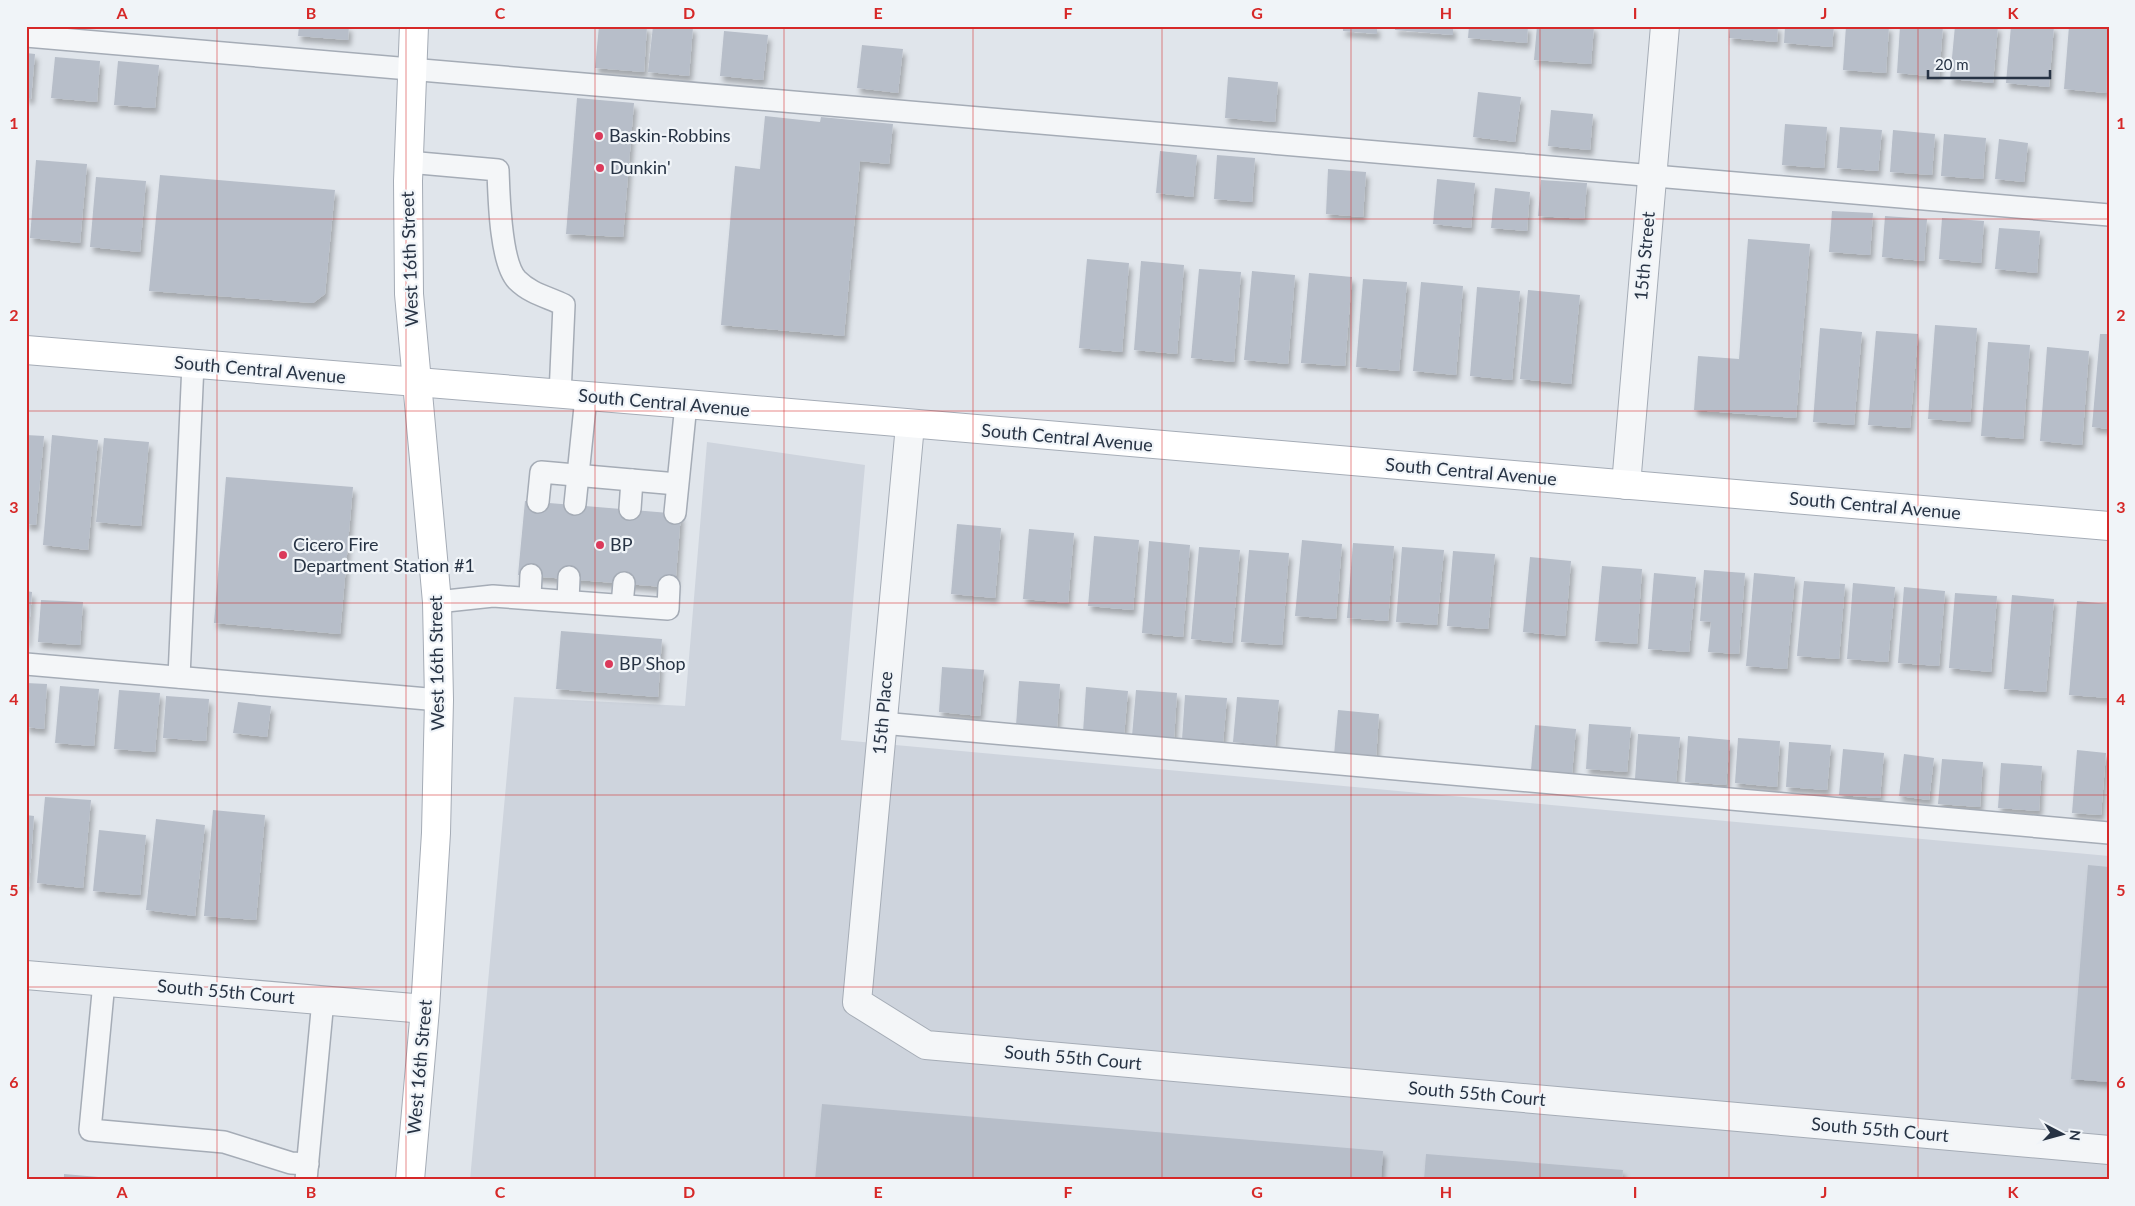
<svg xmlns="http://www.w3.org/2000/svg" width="2135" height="1206" font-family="Lato,sans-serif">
<defs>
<filter id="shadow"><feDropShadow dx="3" dy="5.5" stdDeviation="2.5" flood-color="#0004"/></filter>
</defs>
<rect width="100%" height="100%" fill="#e0e5eb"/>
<path fill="#ced4dd" d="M 707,442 L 865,465 L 841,740 L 2109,856 L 2109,1180 L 470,1180 L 514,697 L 685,706 Z"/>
<g fill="#b7bec9" filter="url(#shadow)">
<path d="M 299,26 L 349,26 L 348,40 L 298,36 Z"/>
<path d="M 599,26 L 647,26 L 644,72 L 595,68 Z"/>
<path d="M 653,26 L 693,27 L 689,76 L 648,72 Z"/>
<path d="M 1343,26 L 1377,26 L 1377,34 L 1343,31 Z"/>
<path d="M 1395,26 L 1453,26 L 1453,35 L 1395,30 Z"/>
<path d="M 1469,26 L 1528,26 L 1527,43 L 1468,38 Z"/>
<path d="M 1537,26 L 1594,26 L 1591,64 L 1534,60 Z"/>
<path d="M 1730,26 L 1778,26 L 1777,42 L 1729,38 Z"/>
<path d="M 1785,26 L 1834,26 L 1832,47 L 1784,43 Z"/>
<path d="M 1846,26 L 1889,26 L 1886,73 L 1843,70 Z"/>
<path d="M 1900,26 L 1943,26 L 1939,77 L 1897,73 Z"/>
<path d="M 1955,26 L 1998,26 L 1993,83 L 1950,79 Z"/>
<path d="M 2011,26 L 2054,26 L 2049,87 L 2006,83 Z"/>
<path d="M 2069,26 L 2109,26 L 2106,93 L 2064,89 Z"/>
<path d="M 724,31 L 768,35 L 763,80 L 720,76 Z"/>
<path d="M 862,45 L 903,49 L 898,93 L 857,88 Z"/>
<path d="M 26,53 L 35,54 L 31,99 L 26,98 Z"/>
<path d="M 55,57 L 100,61 L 97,102 L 51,98 Z"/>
<path d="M 118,61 L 159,65 L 155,108 L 114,105 Z"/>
<path d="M 1228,77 L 1278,82 L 1275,122 L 1225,118 Z"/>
<path d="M 1478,92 L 1521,97 L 1515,142 L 1473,137 Z"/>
<path d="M 577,98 L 634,103 L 623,237 L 566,234 Z"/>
<path d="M 1551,110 L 1593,114 L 1590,150 L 1548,146 Z"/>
<path d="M 765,116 L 820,122 L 821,117 L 893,124 L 889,164 L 860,161 L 844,336 L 721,325 L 735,166 L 760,169 Z"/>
<path d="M 1785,124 L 1827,127 L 1824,168 L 1782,165 Z"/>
<path d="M 1840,127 L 1882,130 L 1878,171 L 1837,168 Z"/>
<path d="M 1893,130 L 1935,134 L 1932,175 L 1890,172 Z"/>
<path d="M 1944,134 L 1986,138 L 1983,179 L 1941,176 Z"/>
<path d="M 1999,139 L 2028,143 L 2024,182 L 1995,179 Z"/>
<path d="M 1160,151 L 1197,155 L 1193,197 L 1156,193 Z"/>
<path d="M 1217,155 L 1255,158 L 1252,202 L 1214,199 Z"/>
<path d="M 36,160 L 87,164 L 80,243 L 30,238 Z"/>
<path d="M 1328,169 L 1366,172 L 1363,217 L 1326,214 Z"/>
<path d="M 160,175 L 335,190 L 325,294 L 313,303 L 149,291 Z"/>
<path d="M 96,177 L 146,181 L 140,252 L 90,247 Z"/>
<path d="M 1437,179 L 1475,183 L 1471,228 L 1433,224 Z"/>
<path d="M 1541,180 L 1587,183 L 1584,219 L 1538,216 Z"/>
<path d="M 1495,188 L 1530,192 L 1527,231 L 1491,228 Z"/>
<path d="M 1832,211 L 1873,213 L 1870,255 L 1829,252 Z"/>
<path d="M 1885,216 L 1927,219 L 1924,261 L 1882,257 Z"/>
<path d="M 1942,218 L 1984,221 L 1981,263 L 1939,259 Z"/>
<path d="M 1999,228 L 2040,231 L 2037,273 L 1995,269 Z"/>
<path d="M 1748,239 L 1810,244 L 1796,418 L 1694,410 L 1698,356 L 1739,359 Z"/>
<path d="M 1087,259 L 1129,263 L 1122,352 L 1079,348 Z"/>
<path d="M 1141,261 L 1184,265 L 1177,354 L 1134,350 Z"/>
<path d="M 1199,269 L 1241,272 L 1234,362 L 1191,358 Z"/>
<path d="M 1252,271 L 1295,275 L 1288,364 L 1244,360 Z"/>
<path d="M 1309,273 L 1352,277 L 1345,366 L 1301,363 Z"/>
<path d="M 1363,279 L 1407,282 L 1399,371 L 1356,367 Z"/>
<path d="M 1421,282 L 1463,286 L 1456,375 L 1413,371 Z"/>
<path d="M 1477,287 L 1520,291 L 1512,380 L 1470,376 Z"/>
<path d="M 1528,290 L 1580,295 L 1571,384 L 1520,379 Z"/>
<path d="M 1935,325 L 1977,328 L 1970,422 L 1928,419 Z"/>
<path d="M 1820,328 L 1862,332 L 1854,425 L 1813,422 Z"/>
<path d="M 1876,331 L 1918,334 L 1910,428 L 1868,425 Z"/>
<path d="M 2100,334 L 2109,334 L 2109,429 L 2092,427 Z"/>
<path d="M 1988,342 L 2030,345 L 2023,439 L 1981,436 Z"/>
<path d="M 2047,347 L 2089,351 L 2082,445 L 2040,441 Z"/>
<path d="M 26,435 L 44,436 L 36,525 L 26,524 Z"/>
<path d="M 52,435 L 98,440 L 88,550 L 43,545 Z"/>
<path d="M 104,438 L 149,442 L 141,526 L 96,522 Z"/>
<path d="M 226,477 L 353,487 L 340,634 L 214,623 Z"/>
<path d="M 525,501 L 681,514 L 675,588 L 518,575 Z"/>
<path d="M 957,524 L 1001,528 L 995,598 L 951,594 Z"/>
<path d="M 1029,529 L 1074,533 L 1068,603 L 1023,599 Z"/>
<path d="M 1094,536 L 1139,540 L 1133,610 L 1088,606 Z"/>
<path d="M 1302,540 L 1342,544 L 1336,619 L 1295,616 Z"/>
<path d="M 1149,541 L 1190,545 L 1183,637 L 1142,633 Z"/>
<path d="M 1353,543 L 1394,546 L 1388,621 L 1347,618 Z"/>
<path d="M 1199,547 L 1240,550 L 1232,643 L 1191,639 Z"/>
<path d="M 1402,547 L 1444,550 L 1437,625 L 1396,622 Z"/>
<path d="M 1249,550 L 1289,553 L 1282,645 L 1241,642 Z"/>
<path d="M 1453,551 L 1495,554 L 1488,629 L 1447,626 Z"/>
<path d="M 1530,557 L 1571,561 L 1565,636 L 1523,632 Z"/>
<path d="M 1602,566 L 1642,569 L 1637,644 L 1595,641 Z"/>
<path d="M 1704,570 L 1745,573 L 1739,654 L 1708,652 L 1711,622 L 1700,621 Z"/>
<path d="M 1654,573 L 1696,577 L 1689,652 L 1648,649 Z"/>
<path d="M 1754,573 L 1795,577 L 1787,669 L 1746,666 Z"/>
<path d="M 1804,581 L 1845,584 L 1839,659 L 1797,656 Z"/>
<path d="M 1853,583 L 1895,587 L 1888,662 L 1847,659 Z"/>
<path d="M 1904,587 L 1945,591 L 1939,666 L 1898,663 Z"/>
<path d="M 26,591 L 32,592 L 28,642 L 26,642 Z"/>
<path d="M 1955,593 L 1997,596 L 1991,672 L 1949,668 Z"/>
<path d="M 2012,595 L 2054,599 L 2046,692 L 2004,689 Z"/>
<path d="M 41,600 L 83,602 L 80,645 L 38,642 Z"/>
<path d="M 2077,601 L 2109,604 L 2109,698 L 2069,695 Z"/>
<path d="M 561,631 L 662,639 L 658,697 L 556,689 Z"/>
<path d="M 942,667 L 984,670 L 980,716 L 939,712 Z"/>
<path d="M 1019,681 L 1060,684 L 1057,729 L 1016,726 Z"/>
<path d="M 26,683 L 47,684 L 44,729 L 26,727 Z"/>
<path d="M 60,686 L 99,689 L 94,746 L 55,743 Z"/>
<path d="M 1086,687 L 1128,691 L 1124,736 L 1083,733 Z"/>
<path d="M 119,690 L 160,693 L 155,752 L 114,749 Z"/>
<path d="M 1136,690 L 1177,693 L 1174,739 L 1132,736 Z"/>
<path d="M 1185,695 L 1227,698 L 1223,743 L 1182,740 Z"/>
<path d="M 166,696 L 209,699 L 206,741 L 163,738 Z"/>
<path d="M 1237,697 L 1279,700 L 1275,746 L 1233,742 Z"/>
<path d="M 238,702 L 271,706 L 267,737 L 233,733 Z"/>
<path d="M 1338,710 L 1379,714 L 1376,759 L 1334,755 Z"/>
<path d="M 1589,724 L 1631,727 L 1627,772 L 1586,769 Z"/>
<path d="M 1535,725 L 1576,729 L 1572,774 L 1531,770 Z"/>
<path d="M 1638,734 L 1680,737 L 1676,782 L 1635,779 Z"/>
<path d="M 1688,736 L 1730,740 L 1726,785 L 1685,782 Z"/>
<path d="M 1738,738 L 1780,741 L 1777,787 L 1735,783 Z"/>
<path d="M 1789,742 L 1831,745 L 1827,790 L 1786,787 Z"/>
<path d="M 1843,749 L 1884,753 L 1880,798 L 1839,795 Z"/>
<path d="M 2077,750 L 2106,753 L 2101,815 L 2072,813 Z"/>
<path d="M 1904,754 L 1934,758 L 1929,800 L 1899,796 Z"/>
<path d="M 1942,759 L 1983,762 L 1980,807 L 1938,804 Z"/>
<path d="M 2001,763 L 2042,766 L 2039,811 L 1998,808 Z"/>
<path d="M 45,797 L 91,800 L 83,888 L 37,883 Z"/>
<path d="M 213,810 L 265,815 L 256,920 L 204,916 Z"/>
<path d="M 26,815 L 34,816 L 29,887 L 26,887 Z"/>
<path d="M 156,819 L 205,825 L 195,916 L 146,910 Z"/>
<path d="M 99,830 L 146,835 L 140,895 L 93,891 Z"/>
<path d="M 2088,865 L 2109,867 L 2109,1082 L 2071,1079 Z"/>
<path d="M 822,1104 L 1383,1151 L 1381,1180 L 815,1180 Z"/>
<path d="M 1426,1154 L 1623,1170 L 1622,1180 L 1424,1180 Z"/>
<path d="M 64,1174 L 110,1178 L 110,1180 L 64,1180 Z"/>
</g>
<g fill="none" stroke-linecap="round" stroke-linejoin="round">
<g stroke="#a5acb6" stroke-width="24">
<g id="lane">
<path d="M 26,36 L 2109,215"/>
<path d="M 408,162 L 498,170 C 499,196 500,262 517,280 C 531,294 548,297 564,305 L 560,395"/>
<path d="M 538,502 L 541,472 L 677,484"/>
<path d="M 575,504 L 586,397"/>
<path d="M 630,509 L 632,480"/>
<path d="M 675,513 L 686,404"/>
<path d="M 530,598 L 531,575"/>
<path d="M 568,601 L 569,577"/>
<path d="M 437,602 L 493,596 L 668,609 L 669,586"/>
<path d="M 622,605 L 624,583"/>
<path d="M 26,664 L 439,700"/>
<path d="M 179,677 L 193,364"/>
<path d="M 882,723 L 2109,833"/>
<path d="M 104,982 L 90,1130 L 224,1142 L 291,1163 L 308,1164"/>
<path d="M 306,1180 L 323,1000"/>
</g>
</g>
<g stroke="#a5acb6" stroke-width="30">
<g id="street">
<path d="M 910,425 L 857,1002 L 926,1045 L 2109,1150"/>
<path d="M 1626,485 L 1665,26"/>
<path d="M 26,975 L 425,1009"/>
</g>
</g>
<g stroke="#a5acb6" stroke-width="30">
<g id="secondary">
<path d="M 26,350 L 686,404 L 2109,526"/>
<path d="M 410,1180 L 425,1009 L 436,833 L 439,700 L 437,602 L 409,294 L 408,181 L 414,26"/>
</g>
</g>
<use href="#lane" stroke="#f4f6f8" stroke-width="21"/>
<use href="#street" stroke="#f4f6f8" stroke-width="28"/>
<use href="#secondary" stroke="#fff" stroke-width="28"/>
</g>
<path fill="none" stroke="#d62828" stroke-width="1" stroke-opacity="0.55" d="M 217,26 L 217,1180M 406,26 L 406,1180M 595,26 L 595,1180M 784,26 L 784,1180M 973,26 L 973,1180M 1162,26 L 1162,1180M 1351,26 L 1351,1180M 1540,26 L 1540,1180M 1729,26 L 1729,1180M 1918,26 L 1918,1180M 26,219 L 2109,219M 26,411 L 2109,411M 26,603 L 2109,603M 26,795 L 2109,795M 26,987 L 2109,987"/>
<g fill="#db3a5b" stroke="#f0f4f8" stroke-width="2">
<circle cx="599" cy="136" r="5"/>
<circle cx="600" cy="168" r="5"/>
<circle cx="600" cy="545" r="5"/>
<circle cx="283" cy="555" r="5"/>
<circle cx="609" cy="664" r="5"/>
</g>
<g text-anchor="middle" stroke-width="4.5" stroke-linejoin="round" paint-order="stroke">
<g font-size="18" fill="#273344" stroke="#f0f4f8" text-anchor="start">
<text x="609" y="142">Baskin-Robbins</text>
<text x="610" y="174">Dunkin'</text>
<text x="293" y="551">Cicero Fire<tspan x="293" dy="21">Department Station #1</tspan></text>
<text x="610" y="551">BP</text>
<text x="619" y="670">BP Shop</text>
</g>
<g font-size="18" fill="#273344" stroke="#f0f4f8">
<text transform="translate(1645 256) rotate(-85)" y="6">15th Street</text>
<text transform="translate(410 259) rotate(-92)" y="6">West 16th Street</text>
<text transform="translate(260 370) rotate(5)" y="6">South Central Avenue</text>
<text transform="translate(664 403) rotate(5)" y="6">South Central Avenue</text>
<text transform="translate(1067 438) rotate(5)" y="6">South Central Avenue</text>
<text transform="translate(1471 472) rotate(5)" y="6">South Central Avenue</text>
<text transform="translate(1875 506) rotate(5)" y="6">South Central Avenue</text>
<text transform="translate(437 663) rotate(-91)" y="6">West 16th Street</text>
<text transform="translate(883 713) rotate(-85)" y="6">15th Place</text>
<text transform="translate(226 992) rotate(5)" y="6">South 55th Court</text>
<text transform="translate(1073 1058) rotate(5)" y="6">South 55th Court</text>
<text transform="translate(420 1067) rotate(-85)" y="6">West 16th Street</text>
<text transform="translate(1477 1094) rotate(5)" y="6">South 55th Court</text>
<text transform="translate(1880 1130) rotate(5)" y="6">South 55th Court</text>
</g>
</g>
<rect width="2135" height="1206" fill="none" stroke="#f0f4f8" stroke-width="55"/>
<g transform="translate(2062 1134) rotate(96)" stroke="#f0f4f8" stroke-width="4" paint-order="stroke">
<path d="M0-4L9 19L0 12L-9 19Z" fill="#273344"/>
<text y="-8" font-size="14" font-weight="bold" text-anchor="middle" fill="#273344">N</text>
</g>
<path d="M1928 70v8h122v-8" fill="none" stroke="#273344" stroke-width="2.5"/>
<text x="1935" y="70" font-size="15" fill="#273344" stroke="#f0f4f8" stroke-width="4" paint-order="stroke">20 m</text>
<rect x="28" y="28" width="2080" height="1150" fill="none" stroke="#d62828" stroke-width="2"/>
<g font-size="16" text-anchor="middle" font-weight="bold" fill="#d62828">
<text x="122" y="19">A</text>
<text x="311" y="19">B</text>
<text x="500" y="19">C</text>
<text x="689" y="19">D</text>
<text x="878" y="19">E</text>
<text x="1068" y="19">F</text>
<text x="1257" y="19">G</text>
<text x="1446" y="19">H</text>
<text x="1635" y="19">I</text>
<text x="1824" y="19">J</text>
<text x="2013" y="19">K</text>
<text x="14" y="129">1</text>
<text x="2121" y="129">1</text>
<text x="14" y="321">2</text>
<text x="2121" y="321">2</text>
<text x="14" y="513">3</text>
<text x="2121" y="513">3</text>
<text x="14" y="705">4</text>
<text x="2121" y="705">4</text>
<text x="14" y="896">5</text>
<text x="2121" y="896">5</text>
<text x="14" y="1088">6</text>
<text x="2121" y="1088">6</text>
<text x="122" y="1198">A</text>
<text x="311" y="1198">B</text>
<text x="500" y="1198">C</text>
<text x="689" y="1198">D</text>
<text x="878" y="1198">E</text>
<text x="1068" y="1198">F</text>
<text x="1257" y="1198">G</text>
<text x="1446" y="1198">H</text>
<text x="1635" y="1198">I</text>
<text x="1824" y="1198">J</text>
<text x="2013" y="1198">K</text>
</g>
</svg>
